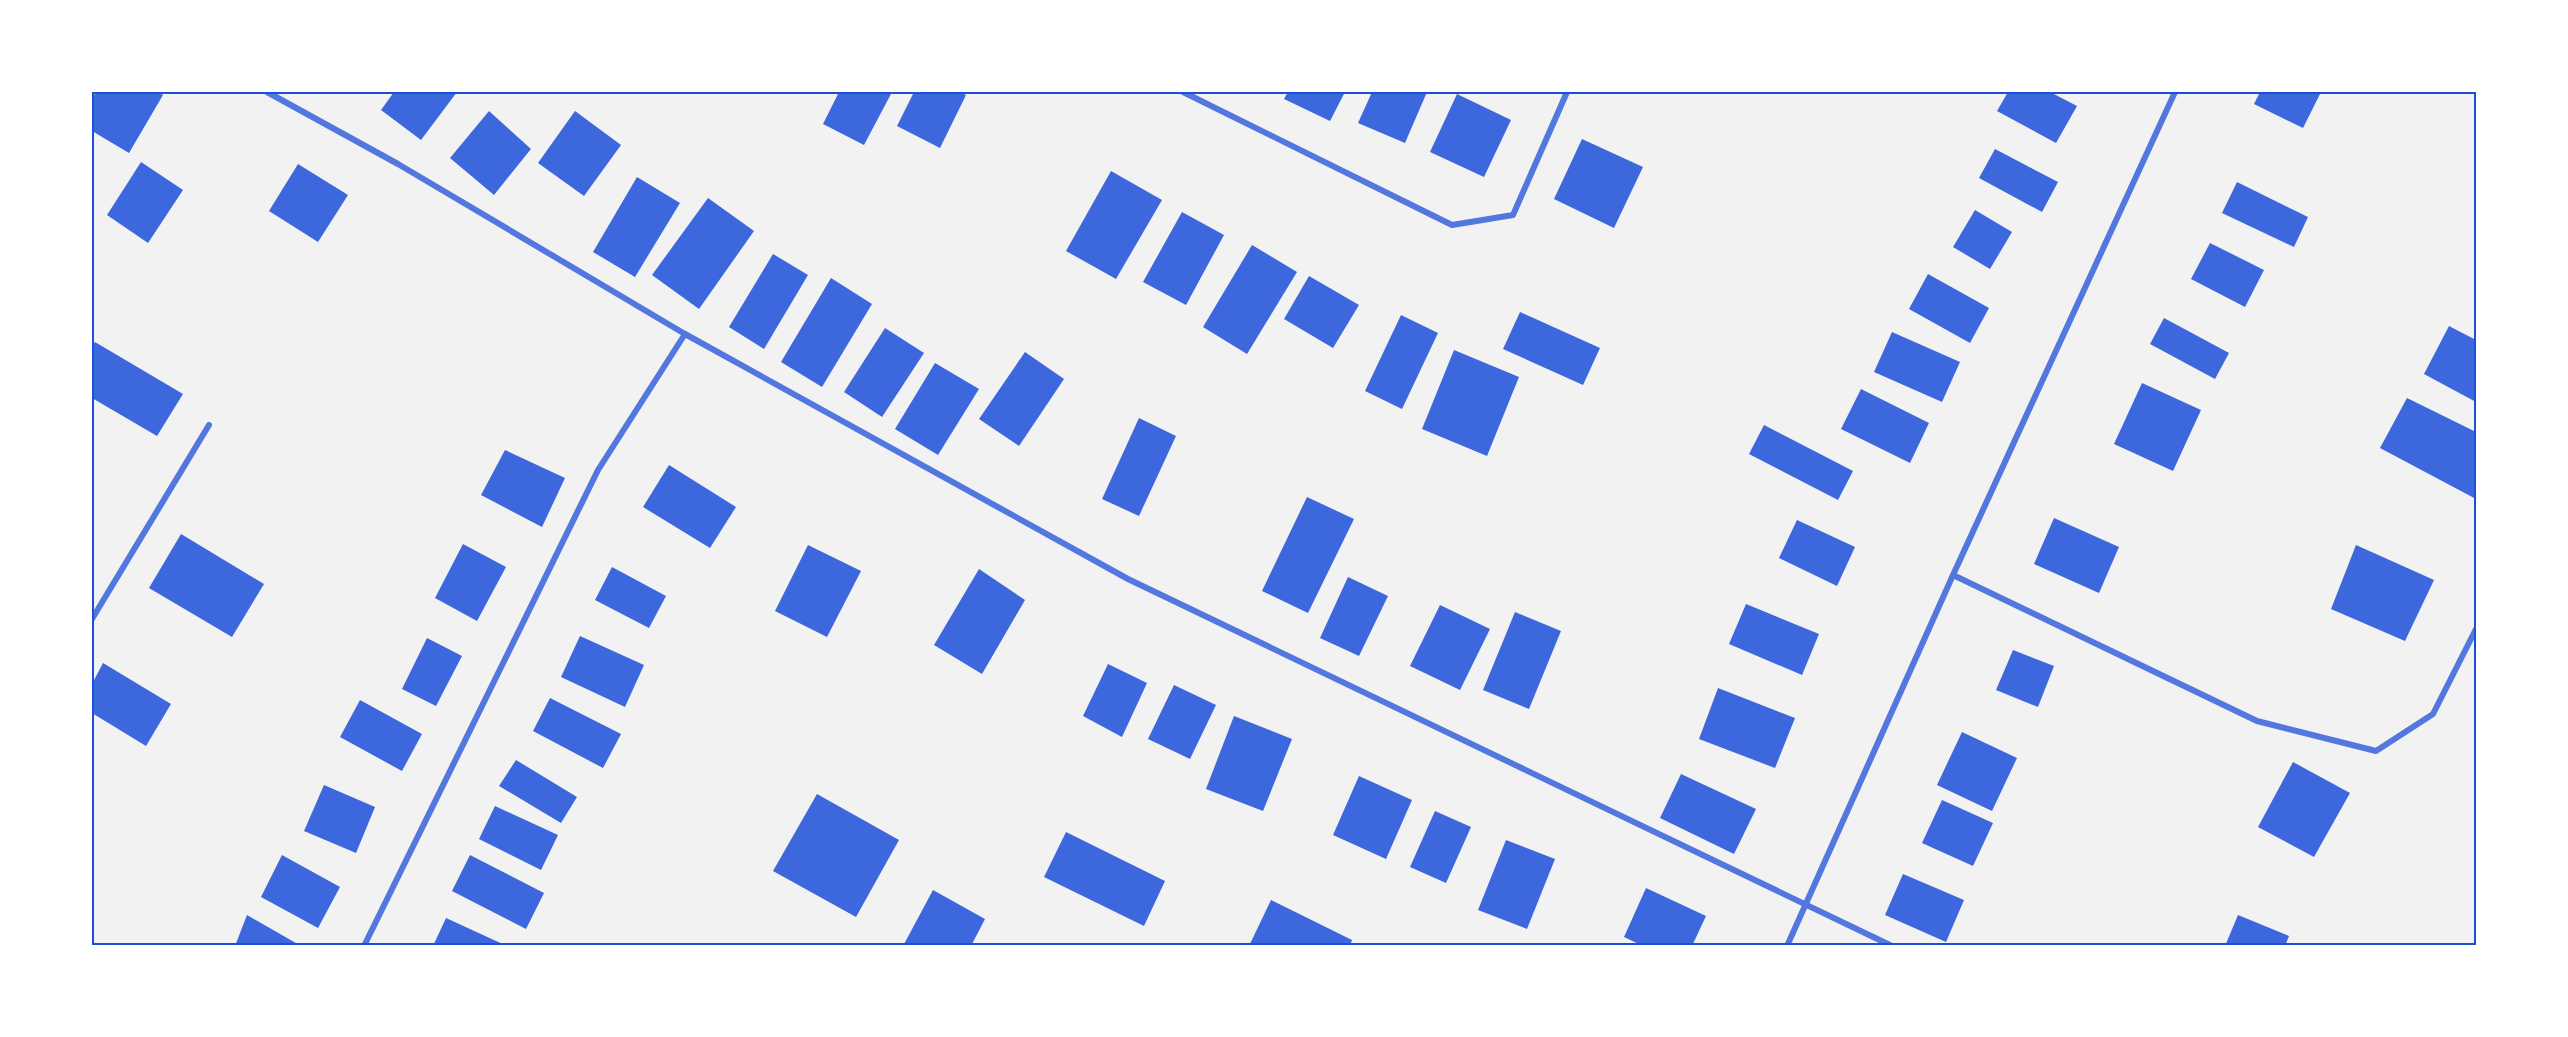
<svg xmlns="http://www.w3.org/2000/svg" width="2568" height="1037" font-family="Mulish,sans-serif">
<rect width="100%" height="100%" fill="#f2f2f2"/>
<g fill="#3d67dc">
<path d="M 96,92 L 158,92 L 163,95 L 129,153 L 92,131 L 92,99 Z"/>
<path d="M 394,92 L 457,92 L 421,140 L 381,110 Z"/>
<path d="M 839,92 L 892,92 L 864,145 L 823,124 Z"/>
<path d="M 914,92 L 959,92 L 966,95 L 940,148 L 897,126 Z"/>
<path d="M 1288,92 L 1345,92 L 1330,121 L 1284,99 Z"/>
<path d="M 1372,92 L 1427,92 L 1405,143 L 1358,123 Z"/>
<path d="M 2008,92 L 2050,92 L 2077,106 L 2056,143 L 1997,111 Z"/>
<path d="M 2260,92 L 2321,92 L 2303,128 L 2254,104 Z"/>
<path d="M 1457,94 L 1511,120 L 1484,177 L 1430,152 Z"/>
<path d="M 489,111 L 531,149 L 494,195 L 450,158 Z"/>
<path d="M 575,111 L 621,145 L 584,196 L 538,163 Z"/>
<path d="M 1582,139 L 1643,167 L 1614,228 L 1554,199 Z"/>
<path d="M 1995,149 L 2058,182 L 2042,212 L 1979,178 Z"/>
<path d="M 141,162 L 183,190 L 148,243 L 107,215 Z"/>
<path d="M 298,164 L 348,195 L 318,242 L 269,211 Z"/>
<path d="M 1111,171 L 1162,200 L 1116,279 L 1066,251 Z"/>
<path d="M 637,177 L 680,203 L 635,277 L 593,252 Z"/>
<path d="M 2237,182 L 2308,217 L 2294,247 L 2222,213 Z"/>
<path d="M 708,198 L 754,231 L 699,309 L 652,275 Z"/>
<path d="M 1975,210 L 2012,232 L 1990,269 L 1953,247 Z"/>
<path d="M 1182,212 L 1224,235 L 1186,305 L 1143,282 Z"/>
<path d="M 2210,243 L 2264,270 L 2245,307 L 2191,279 Z"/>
<path d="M 1252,245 L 1297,272 L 1247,354 L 1203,327 Z"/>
<path d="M 773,254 L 808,275 L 764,349 L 729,327 Z"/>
<path d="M 1928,274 L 1989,308 L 1970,343 L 1909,309 Z"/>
<path d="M 1309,276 L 1359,305 L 1333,348 L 1284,319 Z"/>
<path d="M 831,278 L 872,304 L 822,387 L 781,362 Z"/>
<path d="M 1520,312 L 1600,348 L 1583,385 L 1503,349 Z"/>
<path d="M 1401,315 L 1438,333 L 1402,409 L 1365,391 Z"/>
<path d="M 2164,318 L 2229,353 L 2215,379 L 2150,344 Z"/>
<path d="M 2449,326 L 2476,340 L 2476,402 L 2424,374 Z"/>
<path d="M 885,328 L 924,353 L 882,417 L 844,392 Z"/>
<path d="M 1892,332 L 1960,362 L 1942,402 L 1874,372 Z"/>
<path d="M 95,342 L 183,394 L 157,436 L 92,398 L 92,347 Z"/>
<path d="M 1454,350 L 1519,377 L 1487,456 L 1422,429 Z"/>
<path d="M 1025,352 L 1064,379 L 1019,446 L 979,419 Z"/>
<path d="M 935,363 L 979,389 L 938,455 L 895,429 Z"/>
<path d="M 2142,383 L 2201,410 L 2173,471 L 2114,444 Z"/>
<path d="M 1861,389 L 1929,423 L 1910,463 L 1841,429 Z"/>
<path d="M 2407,398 L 2476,432 L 2476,499 L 2380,448 Z"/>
<path d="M 1139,418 L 1176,436 L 1139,516 L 1102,499 Z"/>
<path d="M 1764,425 L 1853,471 L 1838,500 L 1749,454 Z"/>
<path d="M 505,450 L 565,478 L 542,527 L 481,495 Z"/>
<path d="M 669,465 L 736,507 L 710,548 L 643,507 Z"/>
<path d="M 1307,497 L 1354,519 L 1308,613 L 1262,591 Z"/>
<path d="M 2054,518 L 2119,547 L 2099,593 L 2034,564 Z"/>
<path d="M 1797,520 L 1855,547 L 1837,586 L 1779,558 Z"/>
<path d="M 181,534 L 264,584 L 232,637 L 149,588 Z"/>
<path d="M 463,544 L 506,567 L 477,621 L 435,598 Z"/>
<path d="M 808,545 L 861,571 L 827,637 L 775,611 Z"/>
<path d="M 2356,545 L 2434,580 L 2405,641 L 2331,609 Z"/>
<path d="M 612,567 L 666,596 L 649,628 L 595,600 Z"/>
<path d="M 979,569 L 1025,600 L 982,674 L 934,645 Z"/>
<path d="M 1348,577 L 1388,596 L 1359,656 L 1320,638 Z"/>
<path d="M 1746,604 L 1819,634 L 1802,675 L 1729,644 Z"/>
<path d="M 1440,605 L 1490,629 L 1460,690 L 1410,666 Z"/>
<path d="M 1515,612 L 1561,631 L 1529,709 L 1483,690 Z"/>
<path d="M 580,636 L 644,665 L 625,707 L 561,677 Z"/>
<path d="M 427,638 L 462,656 L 436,706 L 402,689 Z"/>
<path d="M 2013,650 L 2054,666 L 2038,707 L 1996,690 Z"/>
<path d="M 103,663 L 171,704 L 146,746 L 92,713 L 92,684 Z"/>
<path d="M 1108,664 L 1147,683 L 1122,737 L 1083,716 Z"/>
<path d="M 1174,685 L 1216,705 L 1190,759 L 1148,739 Z"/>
<path d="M 1718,688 L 1795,718 L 1775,768 L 1699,739 Z"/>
<path d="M 550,698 L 621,734 L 603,768 L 533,731 Z"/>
<path d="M 360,700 L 422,734 L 402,771 L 340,737 Z"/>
<path d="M 1234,716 L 1292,739 L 1263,811 L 1206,789 Z"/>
<path d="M 1962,732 L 2017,758 L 1992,811 L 1937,785 Z"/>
<path d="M 516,760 L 577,797 L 561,823 L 499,786 Z"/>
<path d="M 2293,762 L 2350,793 L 2314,857 L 2258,827 Z"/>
<path d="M 1681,774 L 1756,809 L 1734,854 L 1660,818 Z"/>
<path d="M 1359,776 L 1412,800 L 1386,859 L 1333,835 Z"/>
<path d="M 324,785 L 375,807 L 356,853 L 304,831 Z"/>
<path d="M 817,794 L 899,840 L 856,917 L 773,871 Z"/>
<path d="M 1942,800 L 1993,823 L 1973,866 L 1922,843 Z"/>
<path d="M 495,806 L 558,835 L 541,870 L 479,839 Z"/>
<path d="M 1435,811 L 1471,827 L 1446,883 L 1410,867 Z"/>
<path d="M 1066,832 L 1165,881 L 1144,926 L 1044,877 Z"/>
<path d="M 1506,840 L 1555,859 L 1527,929 L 1478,910 Z"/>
<path d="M 282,855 L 340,887 L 318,928 L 261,897 Z"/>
<path d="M 470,855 L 544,893 L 526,929 L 452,891 Z"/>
<path d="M 1903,874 L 1964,900 L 1946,942 L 1885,915 Z"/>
<path d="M 1646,888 L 1706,916 L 1692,946 L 1643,946 L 1624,937 Z"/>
<path d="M 933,890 L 985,919 L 971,946 L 903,946 Z"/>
<path d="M 1271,900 L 1352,940 L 1350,946 L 1249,946 Z"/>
<path d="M 247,915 L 301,946 L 235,946 Z"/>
<path d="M 2238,915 L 2289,936 L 2285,946 L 2225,946 Z"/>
<path d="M 446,918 L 507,946 L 433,946 Z"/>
</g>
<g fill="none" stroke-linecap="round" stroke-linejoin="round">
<g stroke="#5277de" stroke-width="6">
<path d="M 267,92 L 398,164 L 685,334 L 1128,579 L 1892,946"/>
<path d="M 1183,92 L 1452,225 L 1513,215 L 1567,92"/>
<path d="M 1953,575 L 2257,721 L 2376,751 L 2433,714 L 2476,629"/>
<path d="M 92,619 L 209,425"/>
<path d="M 364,946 L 598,470 L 685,334"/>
<path d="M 1787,946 L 1953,575 L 2175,92"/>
</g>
</g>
<rect width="2568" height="1037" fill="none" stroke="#ffffff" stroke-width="186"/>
<rect x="93" y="93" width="2382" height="851" fill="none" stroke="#1d4ed8" stroke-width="2"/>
</svg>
